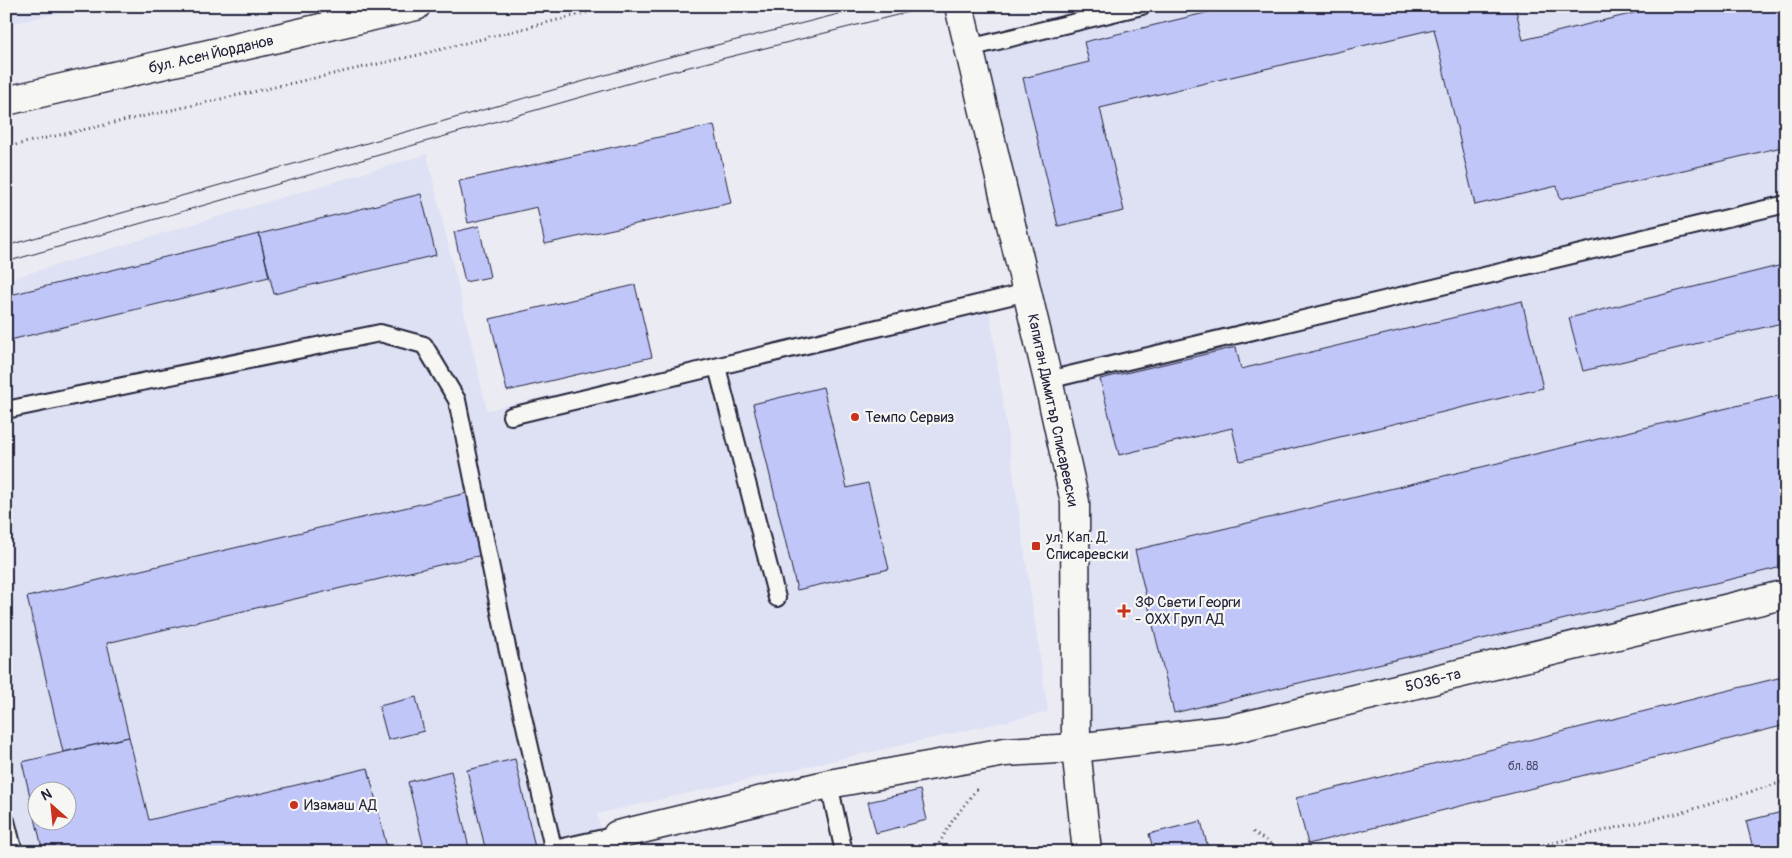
<svg xmlns="http://www.w3.org/2000/svg" width="1792" height="858" font-family="Pangolin,sans-serif">
<rect width="100%" height="100%" fill="#ebecf3"/>
<filter id="ink" filterUnits="userSpaceOnUse"><feTurbulence type="fractalNoise" baseFrequency=".02" numOctaves="2"/><feDisplacementMap in="SourceGraphic" scale="10" xChannelSelector="R" yChannelSelector="G"/><feConvolveMatrix kernelMatrix="1 2 1 2 8 2 1 2 1" color-interpolation-filters="sRGB"/></filter>
<g filter="url(#ink)">
<g fill="#dee1f4" fill-rule="evenodd">
<path d="M 6,6 L 90,6 L 6,25 Z"/>
<path d="M 1142,6 L 1786,6 L 1786,594 L 1228,730 L 1076,748 L 1075,502 L 969,48 Z"/>
<path d="M 427,154 L 487,410 L 987,292 L 1048,712 L 597,814 L 606,852 L 6,852 L 6,280 ZM 38,790 L 68,790 L 68,820 L 38,820 Z"/>
</g>
<g fill="#c0c6f8" stroke="#22223b" fill-rule="evenodd">
<path d="M 1234,6 L 1515,6 L 1523,40 L 1663,6 L 1786,6 L 1786,146 L 1560,199 L 1557,186 L 1475,205 L 1434,29 L 1100,108 L 1124,211 L 1058,226 L 1023,78 L 1089,62 L 1084,42 Z"/>
<path d="M 714,125 L 731,203 L 545,244 L 537,207 L 468,223 L 459,181 Z"/>
<path d="M 421,194 L 436,255 L 274,294 L 259,234 Z"/>
<path d="M 479,226 L 490,277 L 465,282 L 454,232 Z"/>
<path d="M 259,234 L 269,277 L 6,341 L 6,296 Z"/>
<path d="M 1786,264 L 1786,322 L 1583,371 L 1569,318 Z"/>
<path d="M 635,285 L 652,357 L 507,391 L 490,319 Z"/>
<path d="M 1522,301 L 1543,388 L 1240,461 L 1232,428 L 1119,455 L 1100,379 L 1236,347 L 1241,369 Z"/>
<path d="M 823,387 L 847,488 L 868,483 L 889,569 L 797,590 L 753,404 Z"/>
<path d="M 1786,394 L 1786,566 L 1174,713 L 1135,550 Z"/>
<path d="M 467,493 L 482,555 L 107,643 L 129,737 L 63,752 L 27,597 Z"/>
<path d="M 1786,676 L 1786,725 L 1308,844 L 1296,798 Z"/>
<path d="M 416,697 L 424,731 L 388,740 L 379,706 Z"/>
<path d="M 129,737 L 149,820 L 368,768 L 388,852 L 43,852 L 22,762 ZM 38,790 L 68,790 L 68,820 L 38,820 Z"/>
<path d="M 515,759 L 536,852 L 486,852 L 467,770 Z"/>
<path d="M 451,771 L 470,852 L 425,852 L 408,782 Z"/>
<path d="M 920,790 L 927,820 L 876,833 L 868,802 Z"/>
<path d="M 1786,811 L 1786,845 L 1754,852 L 1746,821 Z"/>
<path d="M 1201,821 L 1209,852 L 1154,852 L 1149,834 Z"/>
</g>
<g fill="none" stroke-linecap="round" stroke-linejoin="round">
<g stroke="#22223b" stroke-width="20">
<g id="service">
<path d="M 969,48 L 1142,6"/>
<path d="M 717,367 L 777,598"/>
<path d="M 1048,380 L 1786,204"/>
<path d="M 6,410 L 380,333 L 424,345 L 457,400 L 507,647 L 554,852"/>
<path d="M 511,416 L 1027,292"/>
<path d="M 829,784 L 844,852"/>
<path d="M 6,821 L 14,852"/>
<path d="M 554,849 L 617,835 L 621,852"/>
</g>
</g>
<g stroke="#22223b" stroke-width="31">
<path id="minor" d="M 617,835 L 829,784 L 1005,752 L 1076,748 L 1228,730 L 1786,594"/>
</g>
<g stroke="#22223b" stroke-width="31">
<path id="tertiary" d="M 959,6 L 1048,380 L 1075,502 L 1076,748 L 1087,852"/>
</g>
<g stroke="#22223b" stroke-width="31">
<path id="secondary" d="M 6,101 L 416,6"/>
</g>
<g stroke="#22223b" stroke-width="3" stroke-dasharray="1 4" stroke-linecap="butt">
<path d="M 990,9 L 996,7 L 996,6"/>
<path d="M 6,147 L 418,55 L 613,6"/>
<path d="M 1253,832 L 1282,852"/>
<path d="M 934,852 L 953,820 L 979,786"/>
<path d="M 1514,852 L 1687,811 L 1786,781"/>
</g>
<use href="#service" stroke="#f6f6f2" stroke-width="16"/>
<use href="#minor" stroke="#f6f6f2" stroke-width="28"/>
<use href="#tertiary" stroke="#f6f6f2" stroke-width="28"/>
<use href="#secondary" stroke="#f6f6f2" stroke-width="28"/>
<g stroke="#22223b" stroke-width="1">
<path d="M 6,246 L 658,60 L 870,6"/>
<path d="M 6,262 L 665,73 L 933,6"/>
</g>
</g>
</g>
<g fill="#c8321e" stroke="#f6f6f2" stroke-width="2">
<circle cx="855" cy="417" r="5"/>
<rect x="1031" y="541" width="10" height="10" rx="2.5"/>
<path d="M1121.5 603.5h5v5h5v5h-5v5h-5v-5h-5v-5h5z"/>
<circle cx="294" cy="805" r="5"/>
</g>
<g text-anchor="middle" stroke-width="4.5" stroke-linejoin="round" paint-order="stroke">
<g font-size="12" fill="#4a4b6a">
<text x="1523" y="770">бл. 88</text>
</g>
<g font-size="15" fill="#22223b" stroke="#f6f6f2">
<text transform="translate(211 54) rotate(-13)" y="5">бул. Асен Йорданов</text>
<text transform="translate(1053 410) rotate(78)" y="5">Капитан Димитър Списаревски</text>
<text transform="translate(1433 680) rotate(-14)" y="5">5036-та</text>
</g>
<g font-size="15" fill="#22223b" stroke="#f6f6f2" text-anchor="start">
<text x="865" y="422">Темпо Сервиз</text>
<text x="1046" y="542">ул. Кап. Д.<tspan x="1046" dy="17">Списаревски</tspan></text>
<text x="1135" y="607">ЗФ Свети Георги<tspan x="1135" dy="17">- ОХХ Груп АД</tspan></text>
<text x="304" y="810">Изамаш АД</text>
</g>
</g>
<rect width="1792" height="858" fill="none" stroke="#f6f6f2" stroke-width="25"/>
<rect x="12" y="12" width="1767" height="833" fill="none" stroke="#22223b" stroke-width="2" filter="url(#ink)"/>
<g transform="translate(52 806) rotate(333)"><circle r="24" fill="#f6f6f2" stroke="#a1a1a9"/>
<path d="M0-4L9 19L0 12L-9 19Z" fill="#c8321e"/>
<text y="-8" font-size="14" font-weight="bold" text-anchor="middle" fill="#22223b">N</text>
</g>
</svg>
